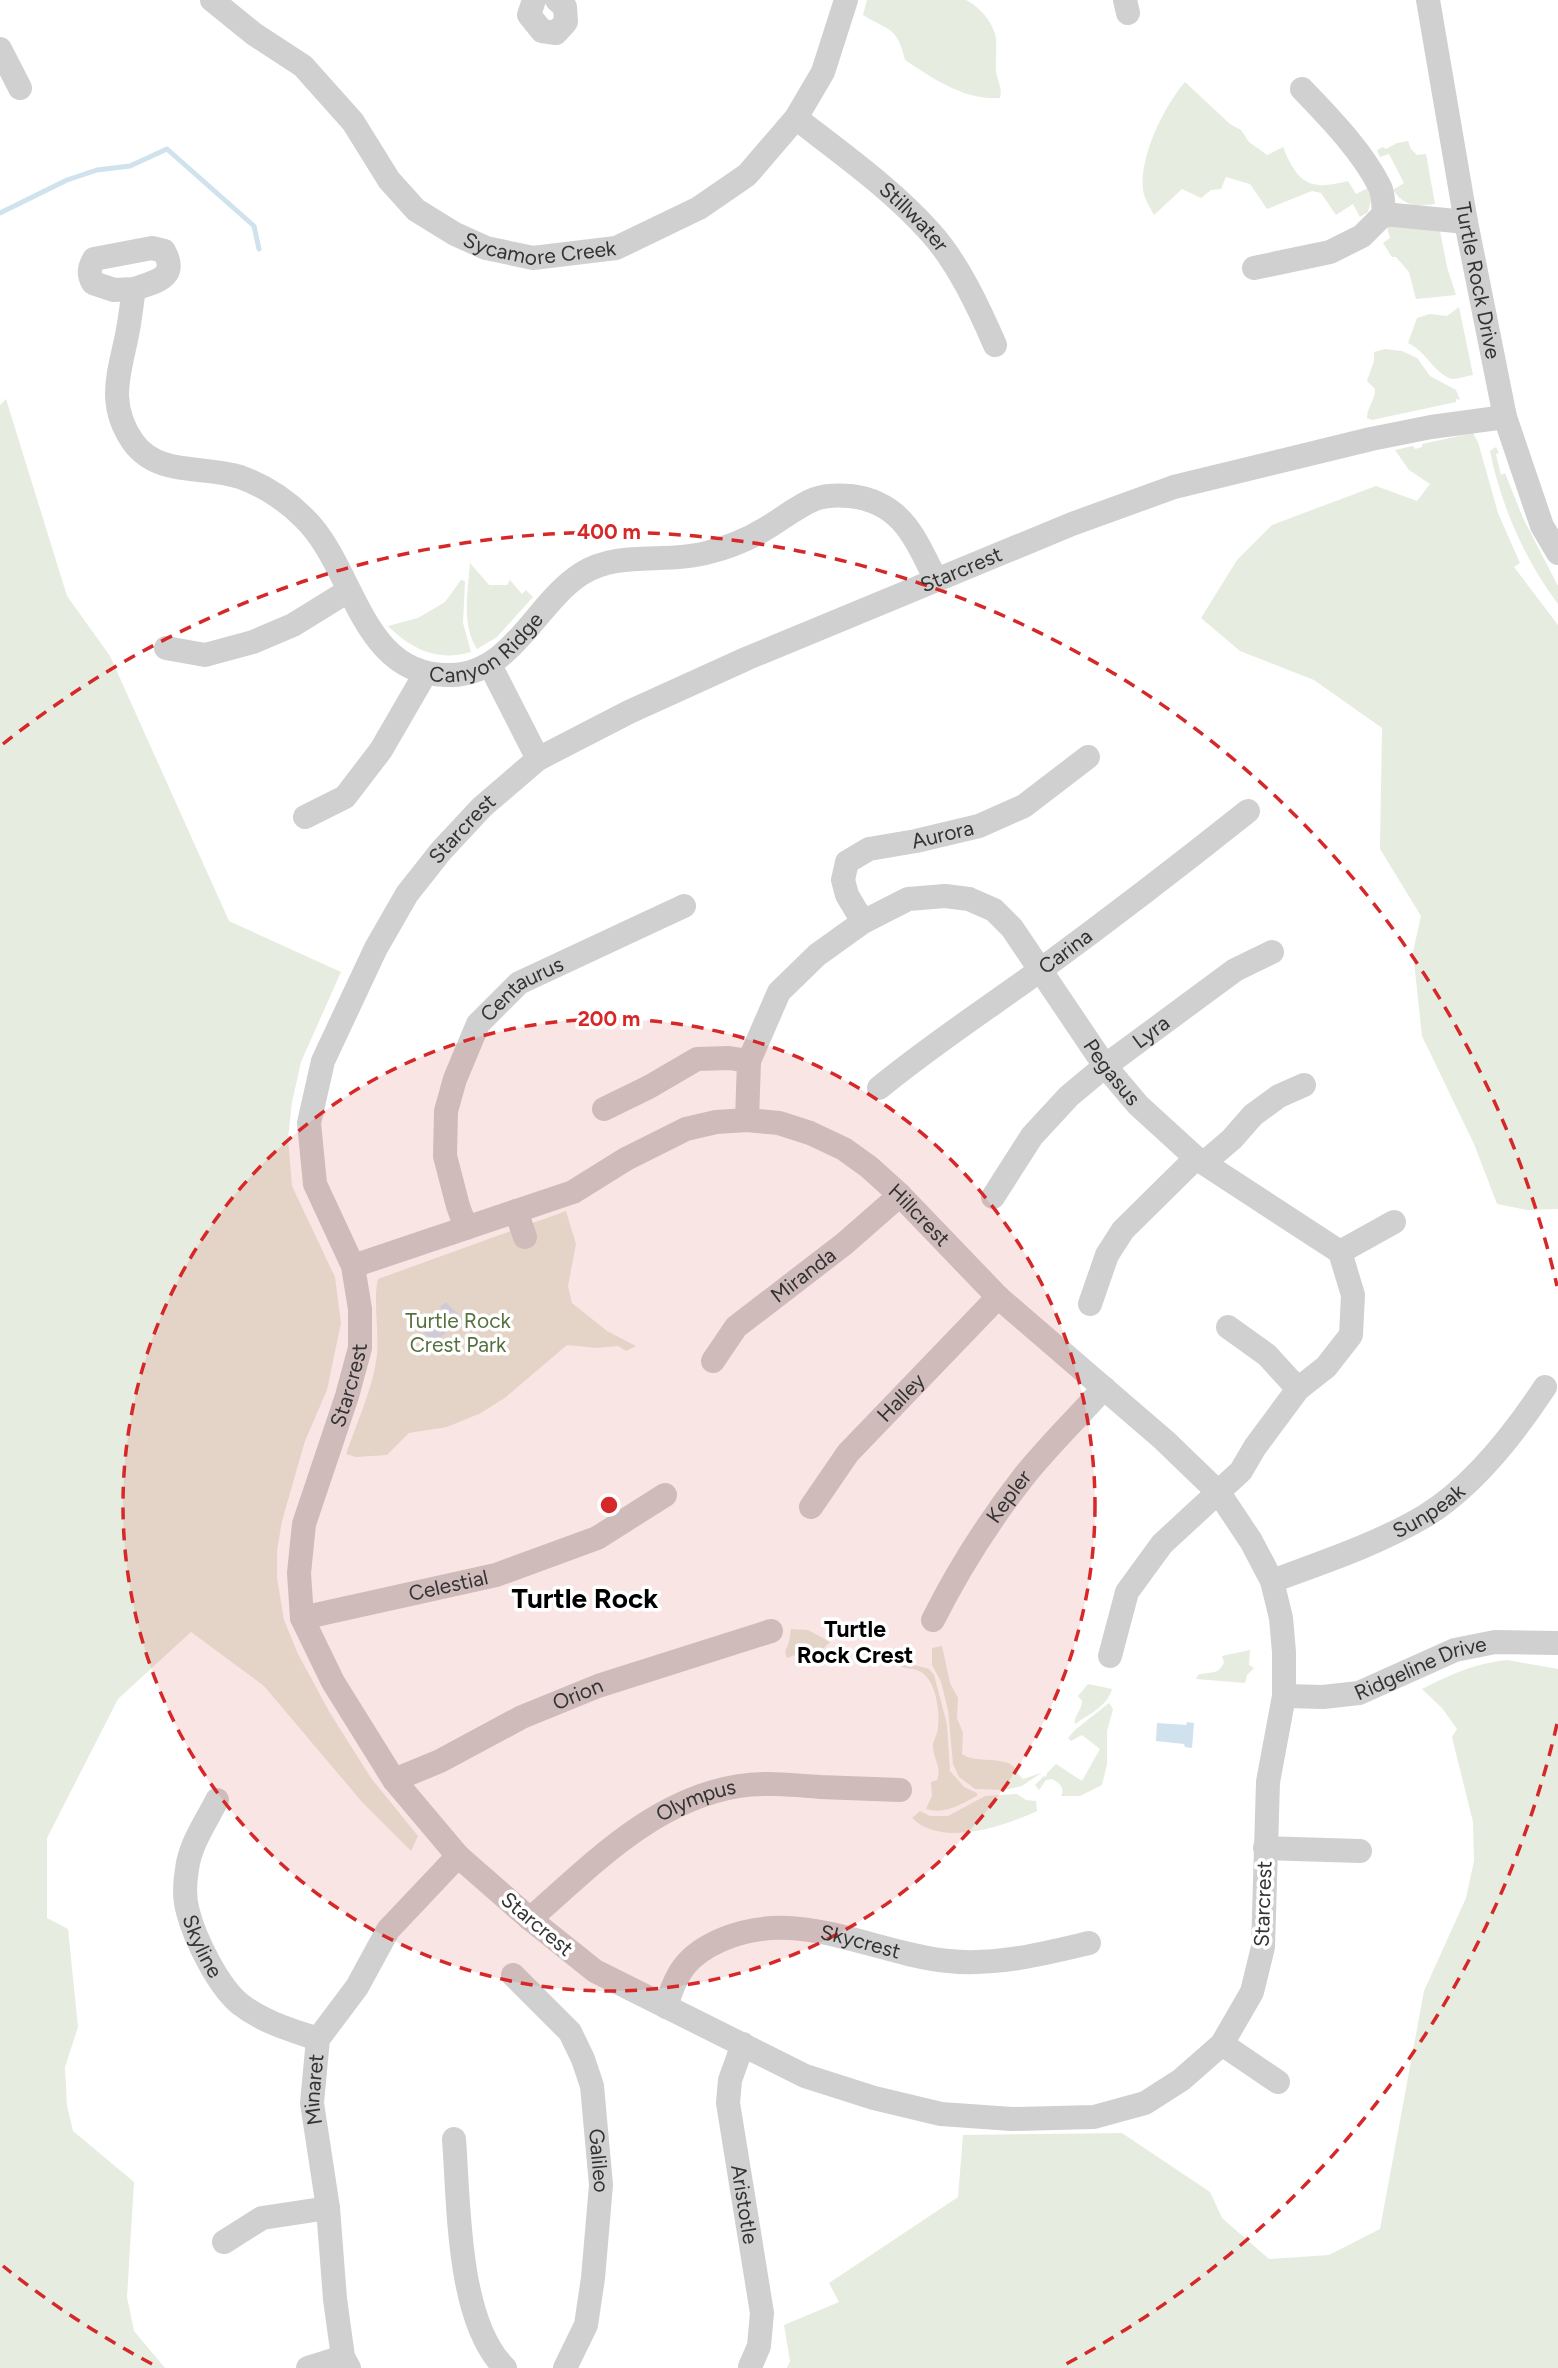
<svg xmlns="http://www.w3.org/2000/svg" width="1558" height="2368" font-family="Figtree,sans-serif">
<rect width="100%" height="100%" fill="#fff"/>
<g fill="#e6ecdf">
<path d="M 867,0 L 966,0 C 980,7 993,22 996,38 C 997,49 995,60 996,71 C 997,80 1003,89 1000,98 C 963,100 934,79 905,60 C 897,26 889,31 863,15 Z"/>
<path d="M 1185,82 L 1230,124 L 1241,130 L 1249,142 L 1267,155 L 1283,147 C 1298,184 1310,191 1348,181 L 1356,194 L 1368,188 L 1372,197 L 1368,212 L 1360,217 L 1353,204 L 1336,215 L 1321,193 L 1312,191 L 1267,209 L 1250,184 L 1226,177 L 1221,189 L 1211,190 L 1201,198 L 1182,189 L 1154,215 C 1151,209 1146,201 1144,195 C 1136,162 1164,106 1185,82 Z"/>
<path d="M 1408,141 L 1411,149 L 1417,155 L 1426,154 L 1435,204 C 1416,206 1405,207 1393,190 L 1404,183 L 1389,154 L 1380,157 L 1377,150 L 1383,147 L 1386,149 L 1397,143 Z"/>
<path d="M 1393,223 L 1439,226 L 1447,267 L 1456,295 L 1416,299 L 1409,272 L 1396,257 L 1392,257 L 1383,243 L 1390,238 L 1387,227 Z"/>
<path d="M 1459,307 L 1473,375 C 1466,376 1457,379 1453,379 C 1436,376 1426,351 1408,343 L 1417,318 L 1430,314 L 1447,316 Z"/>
<path d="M 1385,349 L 1402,351 L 1417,358 L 1430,376 L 1456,390 L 1460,400 L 1456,399 L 1456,402 L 1372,420 L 1367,418 C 1367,407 1375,401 1375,389 L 1367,381 L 1374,361 L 1374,352 Z"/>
<path d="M 6,399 L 67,596 L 110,656 L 229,921 L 341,972 L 301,1062 L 292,1102 L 288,1139 L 292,1186 L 335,1277 L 341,1323 L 327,1390 L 305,1441 L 282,1521 L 277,1551 L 277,1578 L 284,1620 L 298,1654 L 330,1713 L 371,1778 L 418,1836 L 411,1851 L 362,1802 L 264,1686 L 191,1632 L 118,1699 L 47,1838 L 47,1918 L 68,1929 L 78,2027 L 65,2067 L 67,2106 L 73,2131 L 134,2182 L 127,2297 L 134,2331 L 165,2368 L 0,2368 L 0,405 Z"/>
<path d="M 1473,433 L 1478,442 L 1498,513 L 1520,563 L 1514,567 L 1558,625 L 1558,1209 L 1556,1209 L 1527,1210 L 1497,1204 L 1474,1144 L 1422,1036 L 1413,952 L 1421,916 L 1380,849 L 1382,728 L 1314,680 L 1240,651 L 1201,618 L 1237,560 L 1272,525 L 1376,486 L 1417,501 L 1430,484 L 1409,470 L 1395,450 L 1413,446 L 1415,449 L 1422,447 L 1422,444 Z"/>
<path d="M 1496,447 L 1499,453 L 1496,454 L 1501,475 L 1505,473 L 1523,518 L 1558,586 L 1558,604 C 1525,560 1501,506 1490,451 Z"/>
<path d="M 470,563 L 489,585 L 507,585 L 510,580 L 522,594 L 526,590 L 533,597 L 497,637 L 477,649 C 461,624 468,591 470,563 Z"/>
<path d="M 461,580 L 465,581 L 463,623 L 471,652 C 438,662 411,649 388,626 L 418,618 L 445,602 Z"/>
<path d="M 566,1211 L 576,1244 L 568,1286 L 572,1303 L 607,1331 L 636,1346 L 626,1351 L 618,1346 L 597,1348 L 567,1345 L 506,1397 L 481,1413 L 447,1427 L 409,1433 L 387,1455 L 356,1457 L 346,1454 C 357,1422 373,1388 377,1355 C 379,1332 373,1298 378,1279 Z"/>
<path d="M 791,1629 L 808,1630 L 830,1642 L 823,1649 L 809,1650 L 787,1658 L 785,1652 L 789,1642 Z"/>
<path d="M 942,1646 L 950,1683 L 958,1698 L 957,1718 L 963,1733 L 962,1754 C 972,1762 994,1758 1008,1763 C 1016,1766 1017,1774 1023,1779 L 1041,1773 L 1022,1786 L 1004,1790 L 975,1789 L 959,1777 L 953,1764 L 948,1710 L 941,1682 L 932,1665 L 932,1648 Z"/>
<path d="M 1250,1650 L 1249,1665 L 1254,1668 L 1247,1675 L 1245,1683 L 1196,1679 L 1198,1675 C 1209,1671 1219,1676 1224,1662 L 1222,1656 Z"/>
<path d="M 896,1660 L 929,1669 L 934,1675 L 947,1724 L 950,1771 L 964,1787 L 977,1793 L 977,1796 C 961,1804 945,1815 926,1809 L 932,1796 L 931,1782 L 937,1780 C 942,1768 934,1760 933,1748 C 932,1741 938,1735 938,1727 C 940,1711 936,1681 921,1672 C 913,1667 904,1670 895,1664 Z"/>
<path d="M 1507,1660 L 1558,1669 L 1558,2368 L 787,2368 L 790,2361 L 784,2325 L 839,2302 L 829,2283 L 958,2197 L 963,2135 L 1122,2133 L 1210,2192 L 1222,2218 L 1269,2259 L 1329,2255 L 1380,2229 L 1424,1991 L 1466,1898 L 1474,1861 L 1473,1822 L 1452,1737 L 1457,1729 L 1442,1708 L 1422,1689 C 1452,1674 1473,1664 1507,1660 Z"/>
<path d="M 1088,1684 L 1112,1689 C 1107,1707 1089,1714 1075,1724 C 1073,1717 1082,1710 1082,1701 L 1078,1696 Z"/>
<path d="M 1109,1703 L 1113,1709 L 1107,1731 L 1107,1764 L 1102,1785 L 1080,1796 L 1061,1796 C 1065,1788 1060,1783 1052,1779 L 1046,1780 L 1039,1790 L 1035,1785 L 1044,1776 L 1046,1777 L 1047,1773 L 1056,1764 L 1082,1781 L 1100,1749 L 1082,1735 L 1071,1741 L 1068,1738 L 1075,1730 Z"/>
<path d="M 1017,1794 L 1026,1800 L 1036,1801 L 1037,1811 C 1005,1826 942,1848 912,1818 L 920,1811 L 930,1816 L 948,1816 L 985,1796 Z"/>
</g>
<g fill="#cfe2ee">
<path d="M 446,1302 L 464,1320 L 459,1325 L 455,1323 L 435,1343 L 422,1331 L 442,1310 L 440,1307 Z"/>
<path d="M 1187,1722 L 1194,1723 L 1192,1748 L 1185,1747 L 1184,1744 L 1156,1741 L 1157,1723 L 1186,1725 Z"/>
</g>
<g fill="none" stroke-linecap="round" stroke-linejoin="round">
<path stroke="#cfe2ee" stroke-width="5" d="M 0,213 L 67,180 L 97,170 L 130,166 L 167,149 L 254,226 L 259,249"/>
<g stroke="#d0d0d0" stroke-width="24">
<path id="s1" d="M 212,0 L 254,34 L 303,66 L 353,122 L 389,180 L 416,210 L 455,234 L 486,248 L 533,258 L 616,248 L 699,208 L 747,175 L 796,118 L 823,72 L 846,0"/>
<path d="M 534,0 L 529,15 L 542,31 L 556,33 L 566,22 L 565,7 L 557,0"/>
<path d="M 1125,0 L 1128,13"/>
<path id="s2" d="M 1428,0 L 1466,222 L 1505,417 L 1542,526 L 1558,553"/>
<path d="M 0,49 L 20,88"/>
<path d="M 1302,89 C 1329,117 1363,152 1380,187 C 1384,195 1383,206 1384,214"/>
<path id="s3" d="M 796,118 C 842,154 892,189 931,233 C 958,263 979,308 995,345"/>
<path d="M 1254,268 L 1330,252 L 1362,236 L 1384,214 L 1466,222"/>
<path id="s4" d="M 134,289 L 114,290 L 93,283 C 88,274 89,268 94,259 L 152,248 L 164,251 C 179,278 155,282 134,289 C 132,301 131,312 129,324 C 122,368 104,400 133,442 C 158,477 204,465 240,477 C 265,486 286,500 304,518 C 355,567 360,678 451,675 C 512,674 535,604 581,574 C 619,550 664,564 706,553 C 726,548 747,540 765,529 C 781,520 797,506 815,499 C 826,495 839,495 850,496 C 902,502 915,538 936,580"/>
<path d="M 166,648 L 205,655 L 253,642 L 293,625 L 348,591"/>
<path d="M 490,665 L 538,759"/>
<path d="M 305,817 L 345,797 L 381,750 L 425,674"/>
<path id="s5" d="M 863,922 L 847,895 L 843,880 L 847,862 L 869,849 L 916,841 L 979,826 L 1024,806 L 1088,757"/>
<path id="s6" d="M 879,1088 C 930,1046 985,1010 1039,971 C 1110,919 1179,866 1248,811"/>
<path d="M 604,1109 L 649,1087 L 697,1059 L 729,1058 L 749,1061"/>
<path id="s7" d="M 747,1120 L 749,1061 L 779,992 L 817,955 L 863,922 L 908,899 L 945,896 L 969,899 L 994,910 L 1012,928 L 1105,1066 L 1138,1105 L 1196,1158 L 1340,1252 L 1353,1295 L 1351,1335 L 1326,1367 L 1298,1389 L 1255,1447 L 1241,1471 L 1162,1544 L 1127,1592 L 1110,1656"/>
<path d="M 1204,1163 L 1232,1139 L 1253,1115 L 1279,1096 L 1304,1085"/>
<path id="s8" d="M 993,1197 L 1032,1136 L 1069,1096 L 1105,1066 L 1235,970 L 1272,952"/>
<path d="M 516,1211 L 525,1237"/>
<path id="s9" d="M 466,1228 L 458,1206 L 445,1156 L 446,1111 L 455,1079 L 478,1024 L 519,983 L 684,906"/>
<path d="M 1340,1252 L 1394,1222"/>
<path id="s10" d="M 353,1266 L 573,1192 L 626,1159 L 686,1129 L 716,1122 L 747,1120 L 779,1123 L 810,1133 L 844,1149 L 869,1167 L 900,1195 L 998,1297 L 1164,1440 L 1219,1493 L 1251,1541 L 1272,1581 L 1281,1618 L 1284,1652 L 1284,1696 L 1268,1782 L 1263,1947 L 1252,1992 L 1222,2044 L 1181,2080 L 1145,2103 L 1094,2117 L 1012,2119 L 941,2114 L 874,2098 L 805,2076 L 595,1971 L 530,1919 L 458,1856 L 394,1780 L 333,1682 L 302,1618 L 299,1573 L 304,1524 L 347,1396 L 360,1348 L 360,1309 L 353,1266 L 315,1184 L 309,1123 L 323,1061 L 376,948 L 407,894 L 441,851 L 482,807 L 538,759 L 629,712 L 748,658 L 1072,524 L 1174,487 L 1371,439 L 1431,427 L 1505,417"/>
<path d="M 1090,1304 L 1107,1255 L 1123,1230 L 1196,1158"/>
<path d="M 1228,1327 L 1267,1355 L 1298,1389"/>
<path id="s11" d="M 713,1361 L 736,1327 L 844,1244 L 900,1195"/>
<path id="s12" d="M 811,1507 L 848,1453 L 998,1297"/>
<path id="s13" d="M 1272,1581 C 1323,1562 1378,1544 1425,1516 C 1474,1486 1514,1434 1545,1387"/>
<path id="s14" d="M 302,1618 L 496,1575 L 597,1538 L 665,1495"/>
<path id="s15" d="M 933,1620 C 959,1568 989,1521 1025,1475 C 1049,1445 1078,1417 1104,1388"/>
<path id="s16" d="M 1284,1696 L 1323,1697 L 1359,1693 L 1455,1650 L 1495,1642 L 1558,1643"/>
<path id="s17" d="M 394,1780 L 440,1761 L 522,1717 L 598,1686 L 771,1631"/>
<path id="s18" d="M 217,1800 C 206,1822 190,1844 187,1869 C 185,1881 184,1899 188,1912 C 195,1939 218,1986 240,2004 C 263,2022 291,2030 318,2039"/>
<path d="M 1265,1848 L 1360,1851"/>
<path id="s19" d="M 530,1919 C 593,1864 653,1800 739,1786 C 765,1782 794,1785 820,1787 C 846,1788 873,1789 900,1790"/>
<path id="s20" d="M 513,1975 L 570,2032 L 583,2059 L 592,2086 L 601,2185 L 593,2278 L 586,2325 L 565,2368"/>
<path id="s21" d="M 666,2007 C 676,1972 687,1955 721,1940 C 798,1906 871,1953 948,1961 C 996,1966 1043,1954 1089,1943"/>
<path id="s22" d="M 743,2044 L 730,2080 L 728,2103 L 762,2313 L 759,2346 L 750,2367"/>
<path d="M 1222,2044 L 1278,2082"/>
<path d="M 454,2139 C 459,2204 457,2321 505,2368"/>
<path d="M 224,2242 L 262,2218 L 328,2208"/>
<path d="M 308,2368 L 343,2357"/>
<path id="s23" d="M 349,2368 L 343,2357 L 335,2299 L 328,2208 L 312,2103 L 318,2039 L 357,1987 L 388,1930 L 458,1856"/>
</g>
</g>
<circle cx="609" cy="1505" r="486" fill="#d62828" fill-opacity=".12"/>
<g fill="none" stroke="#d62828" stroke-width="3.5" stroke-dasharray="12 9">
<circle cx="609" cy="1505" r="486"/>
<path d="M1557 1724A973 973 0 0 1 1066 2364M152 2364A973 973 0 0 1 3 2266M3 744A973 973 0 0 1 1557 1286"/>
</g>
<g text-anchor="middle" stroke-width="7" stroke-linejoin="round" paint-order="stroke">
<g font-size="21" fill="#333" stroke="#fff">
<text dy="7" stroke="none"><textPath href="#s3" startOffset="154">Stillwater</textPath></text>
<text dy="7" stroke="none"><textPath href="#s1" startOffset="430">Sycamore Creek</textPath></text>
<text dy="7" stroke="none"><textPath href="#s2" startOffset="285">Turtle Rock Drive</textPath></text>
<text dy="7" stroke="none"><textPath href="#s10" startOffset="4174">Starcrest</textPath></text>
<text dy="7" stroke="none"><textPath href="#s4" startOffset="821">Canyon Ridge</textPath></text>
<text dy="7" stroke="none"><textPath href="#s10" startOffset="3607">Starcrest</textPath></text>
<text dy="7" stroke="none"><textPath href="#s5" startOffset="166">Aurora</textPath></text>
<text dy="7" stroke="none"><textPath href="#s6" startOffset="231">Carina</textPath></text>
<text dy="7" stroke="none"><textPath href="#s9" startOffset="270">Centaurus</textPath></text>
<text dy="7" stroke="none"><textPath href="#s8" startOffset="231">Lyra</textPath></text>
<text dy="7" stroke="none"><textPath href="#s7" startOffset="584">Pegasus</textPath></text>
<text dy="7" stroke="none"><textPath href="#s10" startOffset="626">Hillcrest</textPath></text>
<text dy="7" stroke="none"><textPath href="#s11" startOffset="126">Miranda</textPath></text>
<text dy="7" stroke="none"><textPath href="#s10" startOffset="2998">Starcrest</textPath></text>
<text dy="7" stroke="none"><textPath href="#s12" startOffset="142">Halley</textPath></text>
<text dy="7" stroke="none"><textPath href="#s15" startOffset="145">Kepler</textPath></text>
<text dy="7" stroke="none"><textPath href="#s13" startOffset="172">Sunpeak</textPath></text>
<text dy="7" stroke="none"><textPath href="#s14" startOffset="150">Celestial</textPath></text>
<text dy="7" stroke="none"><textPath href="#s16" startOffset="142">Ridgeline Drive</textPath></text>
<text dy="7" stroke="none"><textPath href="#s17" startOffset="203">Orion</textPath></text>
<text dy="7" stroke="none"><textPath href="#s19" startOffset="206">Olympus</textPath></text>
<text transform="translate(1263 1904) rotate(-88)" y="7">Starcrest</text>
<text transform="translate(537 1924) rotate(40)" y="7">Starcrest</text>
<text dy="7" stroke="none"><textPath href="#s21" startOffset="233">Skycrest</textPath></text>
<text dy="7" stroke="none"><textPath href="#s18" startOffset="156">Skyline</textPath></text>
<text dy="7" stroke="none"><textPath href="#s23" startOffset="282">Minaret</textPath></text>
<text dy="7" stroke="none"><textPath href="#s20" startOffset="214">Galileo</textPath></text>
<text dy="7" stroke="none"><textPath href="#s22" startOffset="164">Aristotle</textPath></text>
</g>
<g font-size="21" fill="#56703f" stroke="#fff">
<text x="458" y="1328">Turtle Rock<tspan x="458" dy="24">Crest Park</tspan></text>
</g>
<g font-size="23" font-weight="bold" fill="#000" stroke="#fff">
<text x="855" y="1637">Turtle<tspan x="855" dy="26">Rock Crest</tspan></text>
</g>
<g font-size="28" font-weight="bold" fill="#000" stroke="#fff">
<text x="585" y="1608">Turtle Rock</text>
</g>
</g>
<circle cx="609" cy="1505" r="10" fill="#d62828" stroke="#fff" stroke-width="3.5"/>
<g font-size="21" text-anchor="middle" font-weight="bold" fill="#d62828" stroke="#fff" stroke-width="7" stroke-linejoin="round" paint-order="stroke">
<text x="609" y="539">400 m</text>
<text x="609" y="1026">200 m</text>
</g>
</svg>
